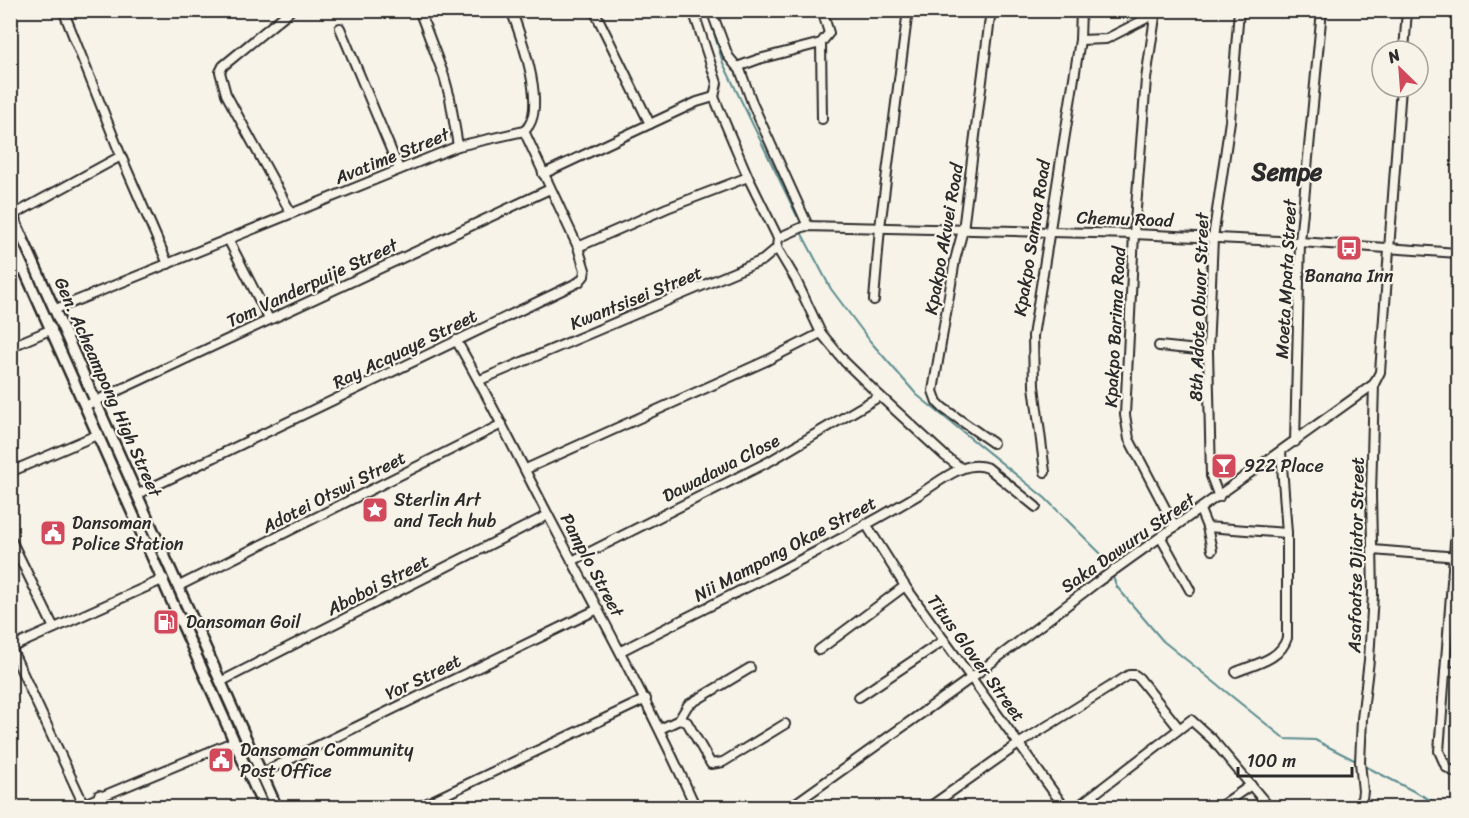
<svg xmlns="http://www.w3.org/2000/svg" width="1469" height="818" font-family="Sriracha,sans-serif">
<rect width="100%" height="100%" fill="#f7f3e8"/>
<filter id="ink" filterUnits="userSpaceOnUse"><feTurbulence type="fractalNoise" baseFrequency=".0167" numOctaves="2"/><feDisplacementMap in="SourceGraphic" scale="12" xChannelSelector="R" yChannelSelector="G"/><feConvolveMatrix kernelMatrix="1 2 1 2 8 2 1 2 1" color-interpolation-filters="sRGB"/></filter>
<g filter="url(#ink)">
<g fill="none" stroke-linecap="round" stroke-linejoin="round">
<g stroke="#5c8d90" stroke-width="2">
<path d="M 707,10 L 723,63 L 797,216"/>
<path d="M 802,234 L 831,289 L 870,341 L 917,395 L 1045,498 L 1102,555 L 1110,570"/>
<path d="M 1112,575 L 1117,587 L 1163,641 L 1285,739 L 1315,740 L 1358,762"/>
<path d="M 1363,765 L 1446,808"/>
</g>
<g stroke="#2b2b2b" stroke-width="12">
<g id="minor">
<path d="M 63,10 L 121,156 L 168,264"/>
<path d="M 291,10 L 223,66 L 220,72 L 226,94 L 291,213"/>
<path d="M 419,10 L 444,76 L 450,98 L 458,146"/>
<path d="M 511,10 C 521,36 549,112 524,131"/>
<path d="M 594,10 L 650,124"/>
<path d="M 693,10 L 717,83 L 714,97"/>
<path d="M 711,10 L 728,56 L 737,67 L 759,59 L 821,43 L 829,33 L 822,10"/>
<path d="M 991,10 L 963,230 L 955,260 L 933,391 L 937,402 L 943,408 L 993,443"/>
<path d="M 1156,10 L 1146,79 L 1134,234 L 1125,415 L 1129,439 L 1175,527"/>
<path d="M 340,28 L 399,169"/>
<path d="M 1080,40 L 1106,39 L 1163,10"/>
<path d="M 821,43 L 822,119"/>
<path d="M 1404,51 L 1407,10"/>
<path d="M 739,67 L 753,105 L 808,226"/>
<path d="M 714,97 L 748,177 L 778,238"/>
<path d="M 543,174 L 697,102 L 714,97"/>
<path d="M 13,215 L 121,156"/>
<path d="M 778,238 L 805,226 L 1134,234 L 1300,242 L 1458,253"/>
<path d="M 228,239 L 269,319"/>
<path d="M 578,247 L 667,208 L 748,177"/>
<path d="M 777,248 L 796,280 L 821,333 L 845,362 L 880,396 L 945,456 L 961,468"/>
<path d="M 10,275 L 24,268"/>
<path d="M 874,300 L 880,227 L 908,10"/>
<path d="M 56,309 L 458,146 L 524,131"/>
<path d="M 456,340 C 493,404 524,470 558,534 C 606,625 654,714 696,808"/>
<path d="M 1159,346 L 1208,351"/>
<path d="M 10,347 L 52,329"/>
<path d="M 480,380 L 763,260 L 777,248 L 778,238"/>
<path d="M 87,405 L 550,189"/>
<path d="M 1295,442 L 1300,242 L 1322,10"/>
<path d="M 526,469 L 768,360 L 821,333"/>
<path d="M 10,472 L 99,434"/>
<path d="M 1045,472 L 1034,386 L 1033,336 L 1080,40 L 1081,10"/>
<path d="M 138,494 L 579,282 L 584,276 L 585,270 L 578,247 L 524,131"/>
<path d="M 1219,497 L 1211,476 L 1208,351 L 1213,238 L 1230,121 L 1239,10"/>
<path d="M 1458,503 L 1439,751 L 1446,767 L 1458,774"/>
<path d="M 1200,510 L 1207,527 L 1287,533"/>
<path d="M 866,524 L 905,586 L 1065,808"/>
<path d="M 1207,527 L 1212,550"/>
<path d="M 10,538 L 54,628"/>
<path d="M 1161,538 L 1190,590"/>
<path d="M 1373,550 L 1458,557"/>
<path d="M 572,561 L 770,461 L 880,396"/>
<path d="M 179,586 L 502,424"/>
<path d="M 10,648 L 164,579"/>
<path d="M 11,648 L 83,803"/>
<path d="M 819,650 L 905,586"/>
<path d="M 621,651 C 720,600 822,552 918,495 C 937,484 964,458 988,468 L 1036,507"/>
<path d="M 1236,672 C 1255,664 1280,660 1287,638 L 1287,533 L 1281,452"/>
<path d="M 1445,672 L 1458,671"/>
<path d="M 222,681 L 548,515"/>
<path d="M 859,697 L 944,640"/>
<path d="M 679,720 L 688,705 L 750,668"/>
<path d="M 660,729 L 679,720 L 687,722 L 711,764 L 723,762 L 785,724"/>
<path d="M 262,773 L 598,609"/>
<path d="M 99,795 L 105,808"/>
<path d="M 74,808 L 235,741"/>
<path d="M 417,808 L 646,699"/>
<path d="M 789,808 L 971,678 L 1096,583 L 1374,384 L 1380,372 L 1401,87"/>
<path d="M 928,808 L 1020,743 L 1129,675 L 1135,675 L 1139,678 L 1178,727"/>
<path d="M 1076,808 L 1191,720 L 1212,739 L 1270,808"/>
<path d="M 1218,808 L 1251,785"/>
<path d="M 1355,808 L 1362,799 L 1363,791 L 1360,762 L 1362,719 L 1369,660 L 1373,594 L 1371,494 L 1374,384"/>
</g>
</g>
<g stroke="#2b2b2b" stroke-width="14">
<g id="major">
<path d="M 10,210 L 277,808"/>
<path d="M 10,238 L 264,808"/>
</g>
</g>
<use href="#minor" stroke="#f7f3e8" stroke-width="8"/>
<use href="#major" stroke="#f7f3e8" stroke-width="9"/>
</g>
</g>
<defs>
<g id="bus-square" transform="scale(1.35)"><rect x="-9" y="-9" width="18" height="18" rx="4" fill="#d1495b" stroke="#f7f3e8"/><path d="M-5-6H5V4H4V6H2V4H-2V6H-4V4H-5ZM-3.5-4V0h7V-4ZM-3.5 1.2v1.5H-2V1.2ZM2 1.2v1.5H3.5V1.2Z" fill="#fff"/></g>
<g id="bar-square" transform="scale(1.35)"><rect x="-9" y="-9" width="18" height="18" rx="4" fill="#d1495b" stroke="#f7f3e8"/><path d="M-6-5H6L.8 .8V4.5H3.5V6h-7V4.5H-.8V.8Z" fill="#fff"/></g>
<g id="sight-square" transform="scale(1.35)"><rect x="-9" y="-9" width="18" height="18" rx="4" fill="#d1495b" stroke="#f7f3e8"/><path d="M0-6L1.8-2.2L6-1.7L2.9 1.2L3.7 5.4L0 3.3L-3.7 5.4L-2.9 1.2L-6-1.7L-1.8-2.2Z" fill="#fff"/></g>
<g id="civic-square" transform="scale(1.35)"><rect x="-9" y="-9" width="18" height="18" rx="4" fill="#d1495b" stroke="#f7f3e8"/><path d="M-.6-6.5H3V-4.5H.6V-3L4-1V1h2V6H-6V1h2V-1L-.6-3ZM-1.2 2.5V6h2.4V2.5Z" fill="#fff"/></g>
<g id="fuel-square" transform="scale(1.35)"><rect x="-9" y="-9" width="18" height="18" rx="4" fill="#d1495b" stroke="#f7f3e8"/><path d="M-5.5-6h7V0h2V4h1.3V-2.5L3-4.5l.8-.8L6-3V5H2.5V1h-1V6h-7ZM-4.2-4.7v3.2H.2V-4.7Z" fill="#fff"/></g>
</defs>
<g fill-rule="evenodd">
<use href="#bus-square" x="1349" y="248"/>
<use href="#bar-square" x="1224" y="466"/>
<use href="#sight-square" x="375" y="510"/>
<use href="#civic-square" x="53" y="533"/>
<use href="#fuel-square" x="166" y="622"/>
<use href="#civic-square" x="221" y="760"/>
</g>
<g text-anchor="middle" stroke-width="4.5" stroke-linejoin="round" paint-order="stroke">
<g font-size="18" fill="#2b2b2b" stroke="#f7f3e8">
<text transform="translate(392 156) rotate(-22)" y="6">Avatime Street</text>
<text transform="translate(1125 219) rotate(2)" y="6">Chemu Road</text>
<text transform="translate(1032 238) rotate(-81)" y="6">Kpakpo Samoa Road</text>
<text transform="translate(944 239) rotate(-80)" y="6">Kpakpo Akwei Road</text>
<text transform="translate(1286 279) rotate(-87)" y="6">Moeta Mpata Street</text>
<text transform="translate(312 283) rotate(-25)" y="6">Tom Vanderpuije Street</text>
<text transform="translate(636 298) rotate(-22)" y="6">Kwantsisei Street</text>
<text transform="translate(1199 307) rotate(-88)" y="6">8th Adote Obuor Street</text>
<text transform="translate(1115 327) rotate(-87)" y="6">Kpakpo Barima Road</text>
<text transform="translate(405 349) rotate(-26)" y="6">Ray Acquaye Street</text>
<text transform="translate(108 387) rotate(66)" y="6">Gen. Acheampong High Street</text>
<text transform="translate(721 468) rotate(-27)" y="6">Dawadawa Close</text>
<text transform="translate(334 492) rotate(-27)" y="6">Adotei Otswi Street</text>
<text transform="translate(1128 543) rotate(-35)" y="6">Saka Dawuru Street</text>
<text transform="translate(785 549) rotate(-28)" y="6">Nii Mampong Okae Street</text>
<text transform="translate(1356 555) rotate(-89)" y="6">Asafoatse Djiator Street</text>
<text transform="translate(592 565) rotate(62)" y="6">Pamplo Street</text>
<text transform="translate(378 585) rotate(-27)" y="6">Aboboi Street</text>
<text transform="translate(976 658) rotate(54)" y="6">Titus Glover Street</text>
<text transform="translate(423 677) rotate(-26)" y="6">Yor Street</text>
</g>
<g font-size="18" fill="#2b2b2b" stroke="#f7f3e8" text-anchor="start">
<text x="1349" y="282" text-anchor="middle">Banana Inn</text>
<text x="1244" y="472">922 Place</text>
<text x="394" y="506">Sterlin Art<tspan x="394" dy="21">and Tech hub</tspan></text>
<text x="72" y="529">Dansoman<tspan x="72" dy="21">Police Station</tspan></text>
<text x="186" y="628">Dansoman Goil</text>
<text x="240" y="756">Dansoman Community<tspan x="240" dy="21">Post Office</tspan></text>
</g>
<g font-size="24" font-weight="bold" fill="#2b2b2b" stroke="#f7f3e8">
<text x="1287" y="180">Sempe</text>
</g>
</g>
<rect width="1469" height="818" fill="none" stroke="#f7f3e8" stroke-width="36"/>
<rect x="18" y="18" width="1433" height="782" fill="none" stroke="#2b2b2b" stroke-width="2" filter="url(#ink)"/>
<g transform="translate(1400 69) rotate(335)"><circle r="28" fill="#f7f3e8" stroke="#a5a39c" stroke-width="1.5"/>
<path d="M0-4.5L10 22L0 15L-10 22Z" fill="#d1495b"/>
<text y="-9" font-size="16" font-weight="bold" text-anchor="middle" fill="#2b2b2b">N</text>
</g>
<path d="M1238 767v9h114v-9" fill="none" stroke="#2b2b2b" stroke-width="3"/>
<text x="1247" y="767" font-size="18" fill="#2b2b2b" stroke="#f7f3e8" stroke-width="4.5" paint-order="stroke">100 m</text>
</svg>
